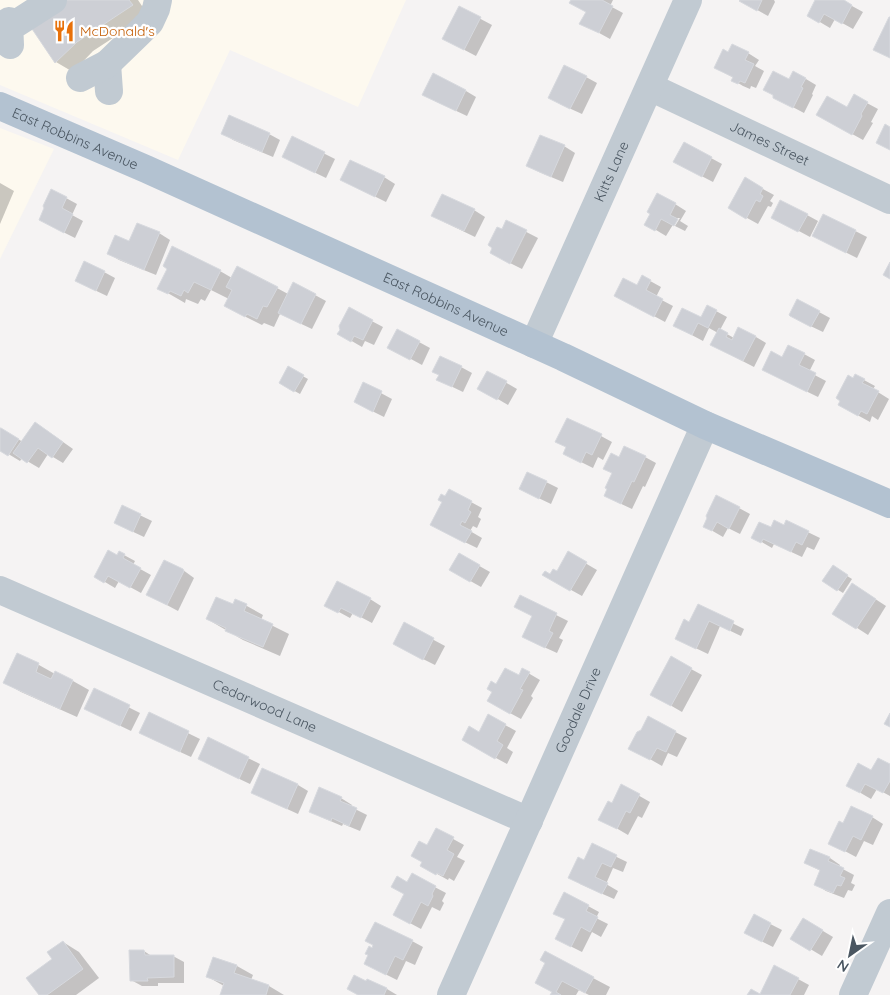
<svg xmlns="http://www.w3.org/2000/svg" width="890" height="995" font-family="Quicksand,sans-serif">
<rect width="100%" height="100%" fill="#f5f3f3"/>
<g fill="#fdf9ef">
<path d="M 0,0 L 406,0 L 358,107 L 230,50 L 178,160 L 0,85 Z"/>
<path d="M 0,128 L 54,149 L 0,259 Z"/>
</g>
<g fill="#0003">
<path d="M 66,0 L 138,0 L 148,15 L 93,51 L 73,72 L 56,62 L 28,20 Z"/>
<path d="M 572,0 L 613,0 L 610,6 L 623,13 L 610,39 L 592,29 L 587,12 Z"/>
<path d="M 742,0 L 774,0 L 775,2 L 768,16 L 741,1 Z"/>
<path d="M 817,0 L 841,0 L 863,12 L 853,29 L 835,19 L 830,28 L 808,15 Z"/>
<path d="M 460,8 L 492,25 L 476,56 L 455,45 Z"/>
<path d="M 729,53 L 748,53 L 759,60 L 755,66 L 764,71 L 756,88 L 751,86 L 750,89 L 743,86 L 733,80 L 734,78 L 715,68 Z"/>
<path d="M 586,77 L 597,83 L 582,114 L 560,104 Z"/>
<path d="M 806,79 L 816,85 L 812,94 L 813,95 L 804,113 L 785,103 L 790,81 Z"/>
<path d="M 466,91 L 476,97 L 467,116 L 435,101 Z"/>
<path d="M 854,96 L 878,109 L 871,122 L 873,123 L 863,140 L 818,115 L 847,108 Z"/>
<path d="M 223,133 L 269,134 L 280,140 L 273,157 L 233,140 Z"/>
<path d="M 293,138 L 335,159 L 326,178 L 295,163 Z"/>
<path d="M 564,146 L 575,153 L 563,182 L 539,172 L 528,166 Z"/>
<path d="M 711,158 L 722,164 L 713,182 L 686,168 Z"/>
<path d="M 384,177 L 395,184 L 386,202 L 342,180 Z"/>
<path d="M 745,179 L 774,195 L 770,201 L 773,203 L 771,207 L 768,206 L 758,224 L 729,208 Z"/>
<path d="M 0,183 L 14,191 L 0,224 Z"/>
<path d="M 66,198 L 77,204 L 72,215 L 83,221 L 75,238 L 51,226 Z"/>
<path d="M 675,204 L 686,211 L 680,221 L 688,226 L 685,231 L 675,226 L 680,218 L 677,218 L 666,236 L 646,224 L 652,213 Z"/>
<path d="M 474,210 L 485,217 L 475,237 L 444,222 Z"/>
<path d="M 807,215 L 818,221 L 810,237 L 784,223 Z"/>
<path d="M 824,215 L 867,237 L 857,258 L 825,242 Z"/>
<path d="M 507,222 L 538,238 L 522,269 L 502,259 L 502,231 Z"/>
<path d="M 159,233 L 170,240 L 156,275 L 119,260 L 109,254 Z"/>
<path d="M 220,271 L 232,278 L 277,288 L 288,294 L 315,295 L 326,301 L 312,329 L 280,314 L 274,327 L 264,323 L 262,325 L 242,315 L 229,299 L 211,290 L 205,301 L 201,299 L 198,304 L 186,299 L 185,303 L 159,288 Z"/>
<path d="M 104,272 L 115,278 L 107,296 L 88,287 Z"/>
<path d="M 643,277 L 661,287 L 656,297 L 673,306 L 665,322 L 626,301 L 637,287 Z"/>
<path d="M 349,309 L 383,327 L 374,345 L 365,341 L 362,347 L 350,340 Z"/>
<path d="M 716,311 L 727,317 L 720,330 L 734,338 L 756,337 L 766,343 L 754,367 L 723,351 L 718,333 L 709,328 L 703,341 L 686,332 L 702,318 Z"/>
<path d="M 819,312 L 830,318 L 823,332 L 802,322 Z"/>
<path d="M 419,342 L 430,348 L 422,365 L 398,352 Z"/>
<path d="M 804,354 L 815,360 L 809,372 L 826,381 L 818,397 L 775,376 L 783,358 Z"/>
<path d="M 461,367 L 472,373 L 463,392 L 438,380 Z"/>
<path d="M 288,368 L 308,379 L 300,394 L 280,383 Z"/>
<path d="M 488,372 L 517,389 L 508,405 L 479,388 Z"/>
<path d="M 854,379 L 864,380 L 875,386 L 873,389 L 889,399 L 878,420 L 872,416 L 870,422 L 850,411 Z"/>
<path d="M 364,384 L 392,399 L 384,417 L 366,408 Z"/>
<path d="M 1,429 L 23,442 L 46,430 L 73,449 L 63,463 L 48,454 L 39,468 L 22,458 L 20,461 L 0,449 L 0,431 Z"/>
<path d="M 601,436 L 612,442 L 603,460 L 598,457 L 593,468 L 575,459 Z"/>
<path d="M 645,457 L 656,463 L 645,487 L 643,486 L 632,509 L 617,502 L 620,459 Z"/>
<path d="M 528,473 L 558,488 L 551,504 L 532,495 Z"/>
<path d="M 449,490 L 482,508 L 478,517 L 481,519 L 477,528 L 473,526 L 470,531 L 482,538 L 477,548 L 442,531 Z"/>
<path d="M 123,507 L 152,521 L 144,537 L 127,529 Z"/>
<path d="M 739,508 L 750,514 L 740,534 L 728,528 L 723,537 L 704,526 L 709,518 Z"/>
<path d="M 787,522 L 820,538 L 814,550 L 807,547 L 802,557 L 774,544 L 772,548 L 753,537 L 771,529 L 785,527 Z"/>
<path d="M 568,553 L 597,570 L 582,596 L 544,575 L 551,576 L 557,572 Z"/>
<path d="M 124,555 L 135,561 L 133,565 L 151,575 L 141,593 L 119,581 L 115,588 L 95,576 Z"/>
<path d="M 460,555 L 490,572 L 481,587 L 451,570 Z"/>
<path d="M 833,567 L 852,579 L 843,593 L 824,581 Z"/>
<path d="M 183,570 L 194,578 L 178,611 L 148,595 Z"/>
<path d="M 863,591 L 886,606 L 868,635 L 834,613 Z"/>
<path d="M 520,597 L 568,621 L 559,638 L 563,640 L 557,653 L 535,643 L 533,616 Z"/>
<path d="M 370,599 L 381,606 L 372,623 L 353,613 L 350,618 L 326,605 Z"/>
<path d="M 236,600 L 263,615 L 261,620 L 289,634 L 280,656 L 243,640 L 207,619 L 233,606 Z"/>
<path d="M 698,606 L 744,629 L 741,636 L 720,626 L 708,654 L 687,644 L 690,623 Z"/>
<path d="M 404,624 L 445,646 L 435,665 L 405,650 Z"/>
<path d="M 18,655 L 39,665 L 55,674 L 73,681 L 89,690 L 77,717 L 21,692 L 5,683 Z"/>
<path d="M 691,669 L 702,675 L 682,712 L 663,701 Z"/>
<path d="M 523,670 L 540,680 L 531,696 L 533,698 L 521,719 L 488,701 L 497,685 L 519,677 Z"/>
<path d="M 94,690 L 140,713 L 131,731 L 96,714 Z"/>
<path d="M 149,714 L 200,739 L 191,757 L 152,739 Z"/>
<path d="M 489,716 L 516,731 L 507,748 L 513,752 L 507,764 L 463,740 L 480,733 Z"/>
<path d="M 648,718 L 687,738 L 677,757 L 668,753 L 662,766 L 641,754 L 642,731 Z"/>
<path d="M 209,739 L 260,764 L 250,784 L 210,765 Z"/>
<path d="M 890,766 L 890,796 L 877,789 L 871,799 L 847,785 L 871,772 Z"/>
<path d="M 263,770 L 298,785 L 308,791 L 298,814 L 263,798 Z"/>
<path d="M 622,786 L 650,802 L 642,818 L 638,816 L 628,835 L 611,825 L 612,805 Z"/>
<path d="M 320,789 L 341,798 L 352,805 L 351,807 L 367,815 L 360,831 L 343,824 L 342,826 L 321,817 L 310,811 Z"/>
<path d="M 872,817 L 883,824 L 873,845 L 864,841 L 856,857 L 841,849 L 844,824 Z"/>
<path d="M 437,830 L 464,845 L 457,857 L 465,861 L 454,881 L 449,878 L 448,880 L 421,865 L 428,847 Z"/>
<path d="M 592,845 L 627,862 L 623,872 L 613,868 L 606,884 L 618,891 L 614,899 L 580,884 L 584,861 Z"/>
<path d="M 810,850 L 830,858 L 840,865 L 839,867 L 854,875 L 851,883 L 855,885 L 852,891 L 848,890 L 844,898 L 826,891 L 815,884 L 821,871 L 805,863 Z"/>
<path d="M 412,875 L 446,893 L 442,901 L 444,903 L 440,911 L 432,907 L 421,929 L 406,921 L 408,883 Z"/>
<path d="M 588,906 L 599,912 L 596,918 L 608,924 L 601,937 L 592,932 L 582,952 L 568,945 Z"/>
<path d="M 755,916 L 782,930 L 773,947 L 757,939 Z"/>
<path d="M 803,919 L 833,937 L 822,956 L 792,938 Z"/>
<path d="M 412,941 L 423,947 L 415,965 L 406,961 L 397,980 L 377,970 L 373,949 Z"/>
<path d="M 63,942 L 79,952 L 99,978 L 76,995 L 40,995 L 54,960 Z"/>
<path d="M 144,951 L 153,957 L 173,956 L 184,962 L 184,983 L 158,983 L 158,986 L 142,986 L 131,980 Z"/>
<path d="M 237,966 L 253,975 L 251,980 L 269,986 L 284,995 L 221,995 L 224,986 L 208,977 Z"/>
<path d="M 593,978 L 610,987 L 606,995 L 589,995 L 579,990 L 576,995 L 552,995 L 553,992 L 537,983 Z"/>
<path d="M 798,979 L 809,985 L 804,995 L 761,995 Z"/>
<path d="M 368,980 L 387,989 L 397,995 L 359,995 Z"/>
</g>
<g fill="#cdcfd5" stroke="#d7d9de">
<path d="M 63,0 L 129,0 L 133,5 L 77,42 L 55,63 L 26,20 Z"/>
<path d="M 571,0 L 602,0 L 613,6 L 599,33 L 579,24 L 586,12 L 569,3 Z"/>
<path d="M 740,0 L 762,0 L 757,11 L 739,1 Z"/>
<path d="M 815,0 L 844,0 L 852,5 L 842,24 L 824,14 L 819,23 L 807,16 Z"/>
<path d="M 459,6 L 481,17 L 464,50 L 442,39 Z"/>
<path d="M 889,17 L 890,17 L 890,58 L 873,50 Z"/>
<path d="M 732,44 L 749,52 L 745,60 L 754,64 L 745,83 L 740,81 L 738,84 L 731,81 L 733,77 L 714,68 L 723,49 L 728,52 Z"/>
<path d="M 564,65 L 587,76 L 570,109 L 548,98 Z"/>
<path d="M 773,71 L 789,79 L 793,71 L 806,78 L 801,87 L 803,88 L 793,108 L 773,98 L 773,95 L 763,90 Z"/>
<path d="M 433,73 L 466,90 L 456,111 L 422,95 Z"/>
<path d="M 854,94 L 868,102 L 861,114 L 862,116 L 852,135 L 816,115 L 827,96 L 847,107 Z"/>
<path d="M 229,115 L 270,133 L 262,152 L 221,134 Z"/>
<path d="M 885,124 L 890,127 L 890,150 L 876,143 Z"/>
<path d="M 540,135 L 565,145 L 551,177 L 526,166 Z"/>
<path d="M 292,136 L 325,152 L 315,173 L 282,157 Z"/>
<path d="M 684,142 L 712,157 L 702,177 L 673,162 Z"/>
<path d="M 350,160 L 385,176 L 375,197 L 340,180 Z"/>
<path d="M 745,177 L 763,188 L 760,194 L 763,196 L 760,202 L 756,200 L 746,219 L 728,208 Z"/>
<path d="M 51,189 L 67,197 L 62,208 L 73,214 L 64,233 L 39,220 L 44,208 L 43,206 Z"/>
<path d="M 657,193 L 676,203 L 670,215 L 678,219 L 674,226 L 661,219 L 655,231 L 644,225 L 650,214 L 647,212 Z"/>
<path d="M 442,194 L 475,209 L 464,231 L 431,216 Z"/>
<path d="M 780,200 L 808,214 L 798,232 L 771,218 Z"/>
<path d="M 823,214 L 856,230 L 846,253 L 812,236 Z"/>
<path d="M 506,220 L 527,230 L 510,264 L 490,253 L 492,248 L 488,245 L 497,227 L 502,229 Z"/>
<path d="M 137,223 L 160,232 L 144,270 L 107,254 L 115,235 L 129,241 Z"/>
<path d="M 172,246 L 221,270 L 211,290 L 194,282 L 188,293 L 184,290 L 181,296 L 170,291 L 168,294 L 157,289 L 167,269 L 163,266 Z"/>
<path d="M 84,261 L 105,271 L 96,291 L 75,281 Z"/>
<path d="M 890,262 L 890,279 L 883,275 Z"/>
<path d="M 237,266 L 278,287 L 267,307 L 263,306 L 257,319 L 247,314 L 245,317 L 224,306 L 232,290 L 226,287 Z"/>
<path d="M 642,275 L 651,280 L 646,290 L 663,299 L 654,317 L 614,296 L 623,278 L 637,285 Z"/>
<path d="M 293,282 L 316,294 L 301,324 L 278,313 Z"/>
<path d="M 797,299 L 820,311 L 811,327 L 790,316 L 789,315 Z"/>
<path d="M 707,305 L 717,310 L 708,328 L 698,323 L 692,335 L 673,326 L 682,308 L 701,317 Z"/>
<path d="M 349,307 L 373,320 L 363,340 L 354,336 L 351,342 L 337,334 L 340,330 L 339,326 Z"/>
<path d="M 738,327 L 756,336 L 743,361 L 710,345 L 719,328 L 728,333 L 726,337 L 732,340 Z"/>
<path d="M 397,329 L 420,341 L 410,360 L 387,348 Z"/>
<path d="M 788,345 L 805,353 L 799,365 L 816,373 L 807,392 L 762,370 L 771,351 L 782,357 Z"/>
<path d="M 440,356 L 462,366 L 452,387 L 436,380 L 439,375 L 432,372 Z"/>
<path d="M 288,366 L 304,375 L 294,392 L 279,383 Z"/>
<path d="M 487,371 L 507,381 L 497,400 L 477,389 Z"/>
<path d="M 855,374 L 865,379 L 862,383 L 879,391 L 867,414 L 861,411 L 858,416 L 838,405 L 840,401 L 836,398 L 848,375 L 853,378 Z"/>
<path d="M 363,382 L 382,391 L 373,412 L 354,402 Z"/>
<path d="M 567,418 L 602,434 L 592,455 L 586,452 L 581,463 L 563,454 L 566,447 L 555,442 Z"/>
<path d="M 35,422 L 63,442 L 52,458 L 38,448 L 27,463 L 13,453 Z"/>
<path d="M 0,428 L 1,428 L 19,439 L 8,456 L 0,451 Z"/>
<path d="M 624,446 L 646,456 L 634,482 L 632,481 L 621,504 L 604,496 L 607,489 L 605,488 L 612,473 L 603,469 L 611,453 L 619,457 Z"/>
<path d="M 527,472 L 547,481 L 539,499 L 519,489 Z"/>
<path d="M 449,489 L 472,501 L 468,510 L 471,512 L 465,523 L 462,521 L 460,525 L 472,531 L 465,543 L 430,525 L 442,502 L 438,500 L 441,494 L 445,496 Z"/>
<path d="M 716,495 L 740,507 L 729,529 L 717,522 L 712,531 L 703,527 L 707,518 L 706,516 Z"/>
<path d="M 122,505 L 141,514 L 133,532 L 114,523 Z"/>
<path d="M 774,520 L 784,525 L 786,520 L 809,531 L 802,545 L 796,542 L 791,552 L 763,539 L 761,543 L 751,538 L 759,522 L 771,527 Z"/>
<path d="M 108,550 L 117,555 L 119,551 L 125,554 L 123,558 L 141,568 L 130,588 L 108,576 L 104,583 L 94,577 Z"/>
<path d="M 568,551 L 587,562 L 570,591 L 542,575 L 545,571 L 550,574 L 553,569 L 557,571 Z"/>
<path d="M 459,553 L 480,565 L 470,582 L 449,570 Z"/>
<path d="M 164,560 L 183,569 L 184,571 L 167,605 L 146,595 Z"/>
<path d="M 833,565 L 848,575 L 837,591 L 822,581 Z"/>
<path d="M 337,581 L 371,598 L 361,618 L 341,608 L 338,613 L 324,606 Z"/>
<path d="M 852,583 L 876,599 L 856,629 L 832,614 Z"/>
<path d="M 520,595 L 557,613 L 549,631 L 553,633 L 545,648 L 522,637 L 532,616 L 514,607 Z"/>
<path d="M 216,597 L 233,604 L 235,599 L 247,604 L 244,611 L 273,624 L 263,647 L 225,631 L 226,628 L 206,619 Z"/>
<path d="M 698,604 L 734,621 L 730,631 L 709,621 L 696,649 L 675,639 L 684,619 L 689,622 Z"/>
<path d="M 404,622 L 434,638 L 423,660 L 393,644 Z"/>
<path d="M 17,653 L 39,663 L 36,672 L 51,679 L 55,671 L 73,680 L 60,709 L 3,683 Z"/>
<path d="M 671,656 L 692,668 L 671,706 L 650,695 Z"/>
<path d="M 505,668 L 519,675 L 522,668 L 530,672 L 520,689 L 523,690 L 510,714 L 487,701 L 492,692 L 487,689 L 491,681 L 496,684 Z"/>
<path d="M 94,688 L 130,705 L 120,726 L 84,709 Z"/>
<path d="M 149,712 L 189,731 L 180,752 L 139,733 Z"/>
<path d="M 890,713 L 890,727 L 884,724 Z"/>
<path d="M 488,714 L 506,724 L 497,741 L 503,745 L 495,759 L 462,740 L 469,726 L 479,732 Z"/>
<path d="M 648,716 L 676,731 L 666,752 L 657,748 L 650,760 L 628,749 L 637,732 L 641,730 Z"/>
<path d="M 208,737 L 249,757 L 239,779 L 198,759 Z"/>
<path d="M 878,758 L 890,764 L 890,781 L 883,793 L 865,784 L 860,793 L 846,786 L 858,763 L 871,770 Z"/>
<path d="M 262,768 L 298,784 L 287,809 L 251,793 Z"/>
<path d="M 621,784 L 640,794 L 630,813 L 626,811 L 617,829 L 598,820 L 608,801 L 612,803 Z"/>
<path d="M 319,787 L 342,797 L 340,801 L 357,808 L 349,826 L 332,818 L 331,821 L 309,812 Z"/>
<path d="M 851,806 L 873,816 L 861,840 L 853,836 L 845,852 L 828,844 L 839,821 L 843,823 Z"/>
<path d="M 436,828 L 454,837 L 447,850 L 454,854 L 443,876 L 437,873 L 436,875 L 420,866 L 422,862 L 411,856 L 419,841 L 427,845 Z"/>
<path d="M 592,843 L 617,855 L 611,867 L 602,863 L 595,877 L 608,883 L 602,894 L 568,878 L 578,857 L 584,860 Z"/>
<path d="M 810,849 L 830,857 L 828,861 L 844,868 L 840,876 L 845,878 L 841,886 L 837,885 L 833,893 L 814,885 L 820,870 L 804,863 Z"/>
<path d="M 412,873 L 436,886 L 432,894 L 433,896 L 428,906 L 421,902 L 410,924 L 393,915 L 404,894 L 391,887 L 397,876 L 407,882 Z"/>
<path d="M 564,892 L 589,905 L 586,911 L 598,917 L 590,932 L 581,927 L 571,947 L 555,939 L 565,919 L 553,914 Z"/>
<path d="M 754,914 L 771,923 L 762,942 L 744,933 Z"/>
<path d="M 803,918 L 823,930 L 810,951 L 790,939 Z"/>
<path d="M 375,922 L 413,940 L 403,960 L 395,956 L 386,975 L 364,964 L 368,955 L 365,954 L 369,946 L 372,948 L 373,945 L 365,941 Z"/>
<path d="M 63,941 L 83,969 L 47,995 L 39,995 L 26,978 L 52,959 L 47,952 Z"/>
<path d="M 129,950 L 144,950 L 145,955 L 174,955 L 174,977 L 147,978 L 148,981 L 130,981 Z"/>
<path d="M 545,951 L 594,977 L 585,993 L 562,981 L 556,992 L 561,995 L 550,995 L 552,992 L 535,983 L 545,963 L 540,960 Z"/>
<path d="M 213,957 L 237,965 L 234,973 L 269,985 L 266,995 L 220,995 L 224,983 L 206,977 Z"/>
<path d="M 774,965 L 799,978 L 790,995 L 747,995 L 751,989 L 760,994 Z"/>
<path d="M 354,975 L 366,981 L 367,979 L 387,988 L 384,995 L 358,995 L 347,989 Z"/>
</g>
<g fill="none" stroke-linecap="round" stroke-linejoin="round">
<g stroke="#c1cad2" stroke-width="28">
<path d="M 10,45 L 9,21 L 17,23 L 53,0"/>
<path d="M 107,64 L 109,91"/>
<path d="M 80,78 L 107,64 L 139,33 L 150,22 L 156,9 L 158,0"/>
<path id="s1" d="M 650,87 L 890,200"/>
<path id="s2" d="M 534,344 L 688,0"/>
<path id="s3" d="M 0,590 L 529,821"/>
<path id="s4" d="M 451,995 L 705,425"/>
<path d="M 853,995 L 890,913"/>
</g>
<path stroke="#b3c2d1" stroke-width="28" id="s5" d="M 0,106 L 146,169 L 563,357 L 705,425 L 890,504"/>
</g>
<defs>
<g id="restaurant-bare" transform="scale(1.725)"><path d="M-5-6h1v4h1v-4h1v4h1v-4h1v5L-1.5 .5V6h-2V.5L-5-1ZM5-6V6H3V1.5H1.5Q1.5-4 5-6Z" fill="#e8710a" stroke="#fff" stroke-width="2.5" paint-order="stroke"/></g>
</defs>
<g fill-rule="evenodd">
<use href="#restaurant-bare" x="64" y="31"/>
</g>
<g text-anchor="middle" stroke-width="4.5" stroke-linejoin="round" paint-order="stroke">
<g font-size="14" fill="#c56008" stroke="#fff" text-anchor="start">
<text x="80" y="36">McDonald's</text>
</g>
<g font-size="14" fill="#4a5661" stroke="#fff">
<text dy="5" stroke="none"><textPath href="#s5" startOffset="82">East Robbins Avenue</textPath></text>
<text dy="5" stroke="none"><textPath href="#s1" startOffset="132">James Street</textPath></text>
<text dy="5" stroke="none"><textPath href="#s2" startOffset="189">Kitts Lane</textPath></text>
<text dy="5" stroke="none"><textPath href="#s5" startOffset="488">East Robbins Avenue</textPath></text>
<text dy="5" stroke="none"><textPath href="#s3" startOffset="289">Cedarwood Lane</textPath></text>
<text dy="5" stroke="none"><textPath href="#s4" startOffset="312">Goodale Drive</textPath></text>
</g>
</g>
<g transform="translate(850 955) rotate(213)" stroke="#ffffff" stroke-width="4" paint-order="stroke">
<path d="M0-4L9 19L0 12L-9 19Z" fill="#4a5661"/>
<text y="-8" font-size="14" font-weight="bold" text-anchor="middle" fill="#4a5661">N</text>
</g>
</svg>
